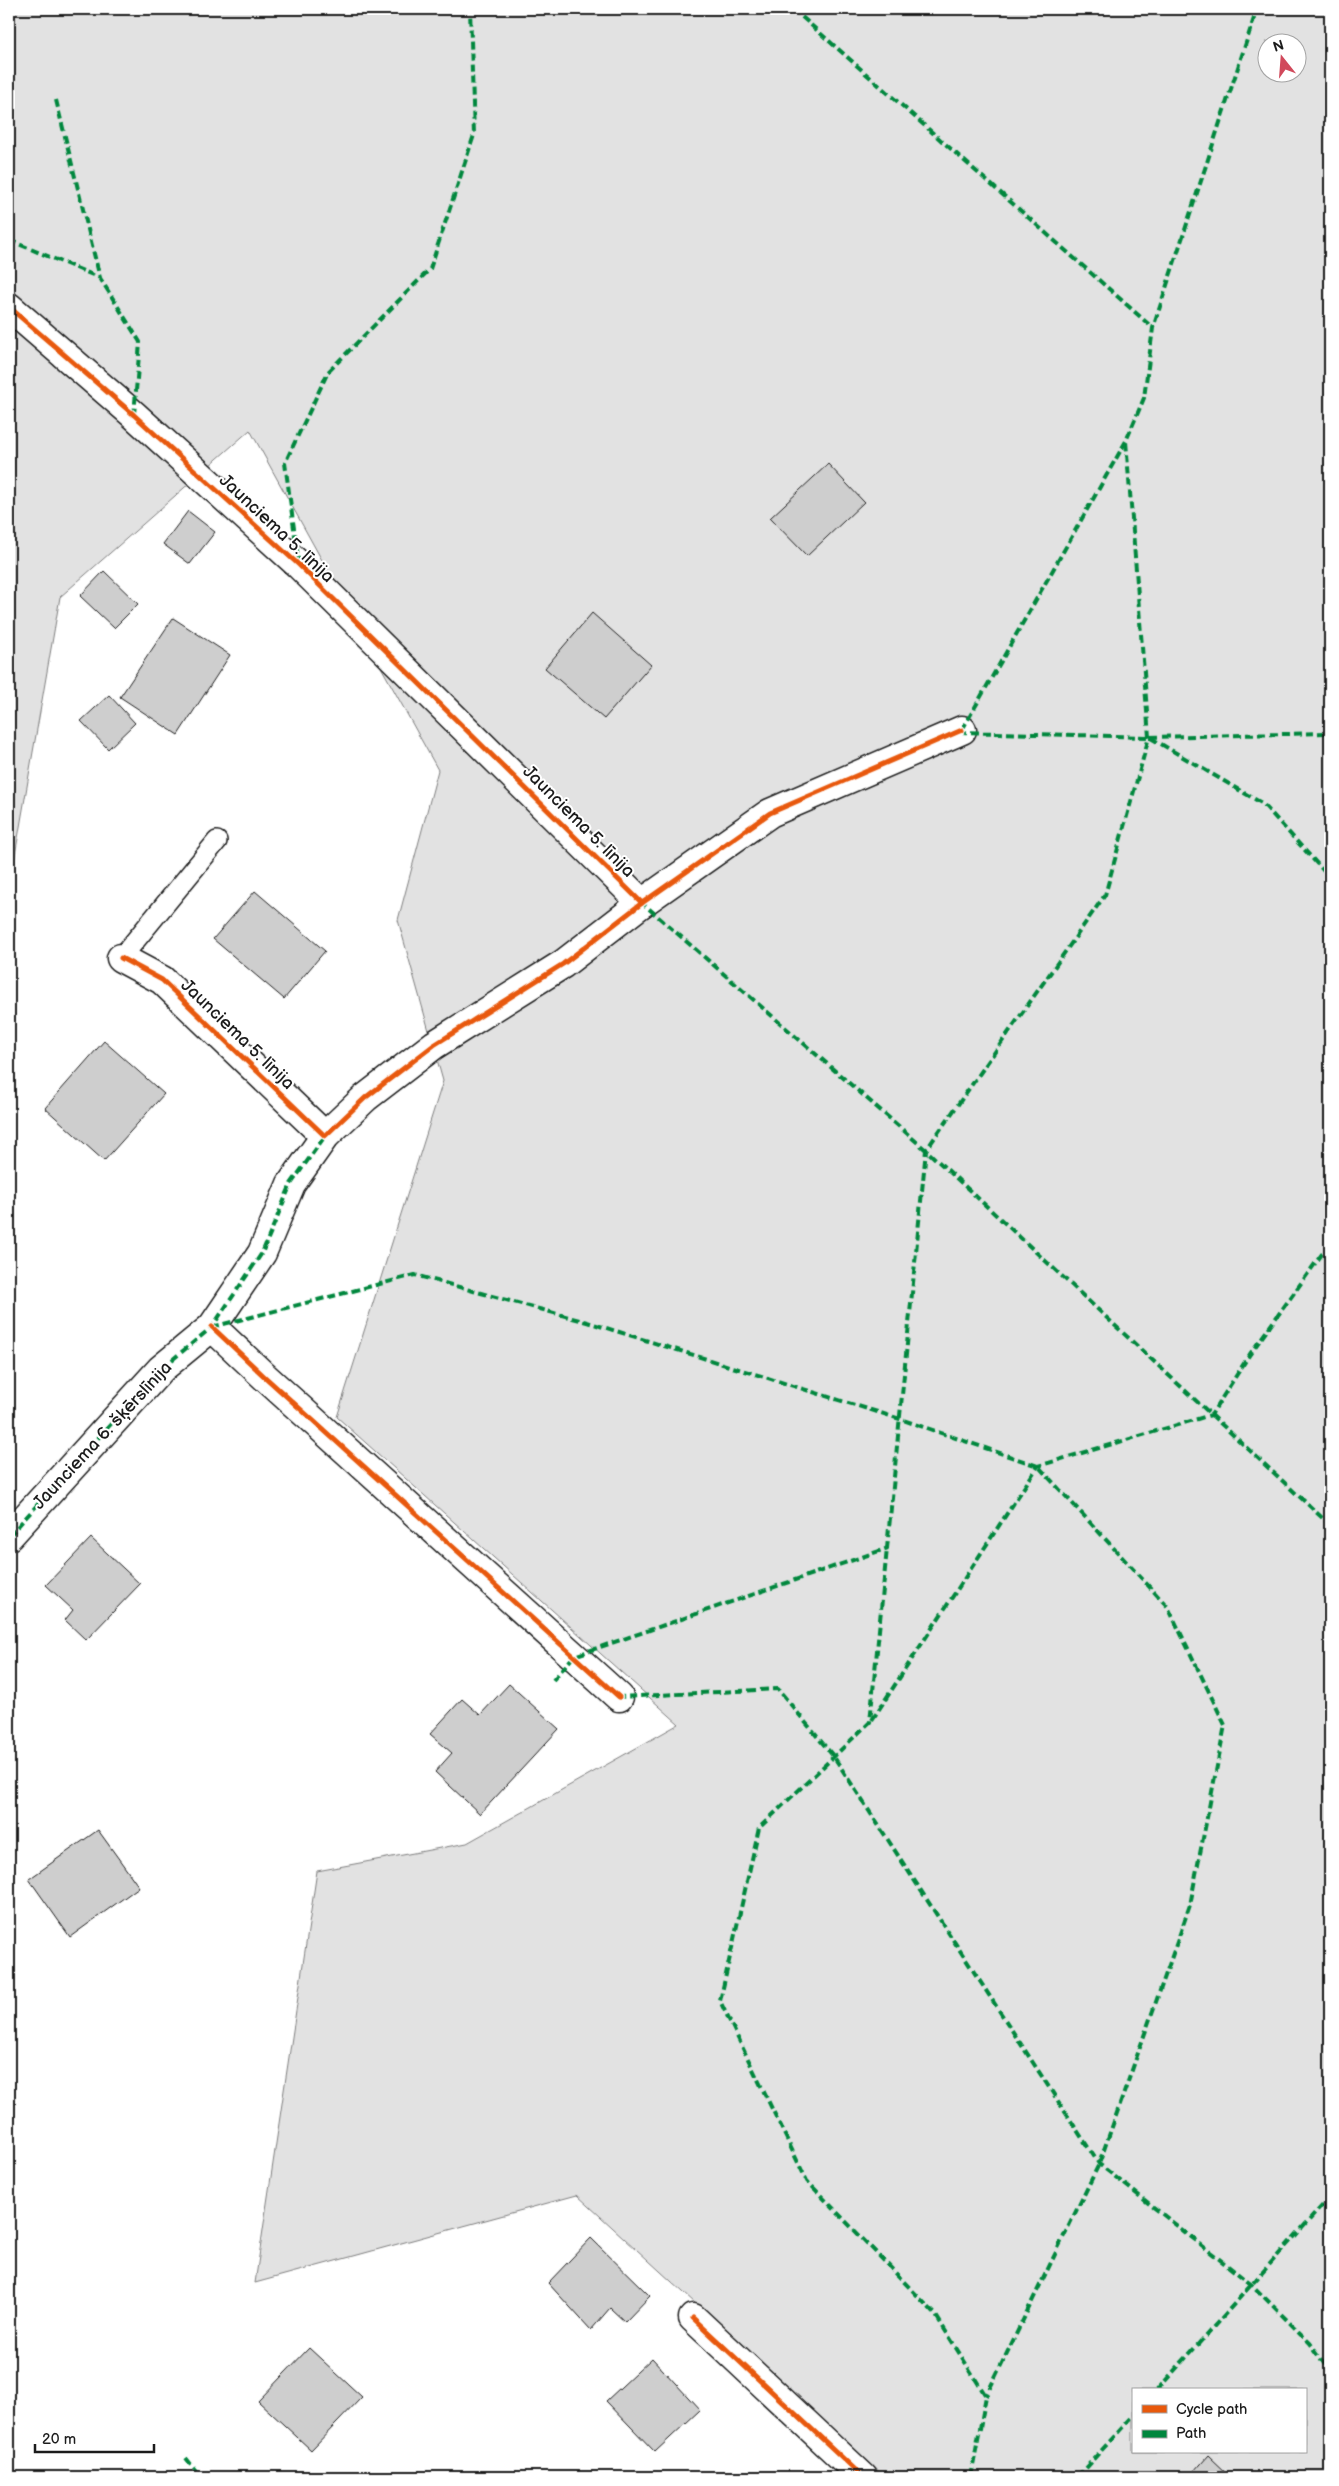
<svg xmlns="http://www.w3.org/2000/svg" width="1339" height="2486" font-family="'Balsamiq Sans',sans-serif">
<rect width="100%" height="100%" fill="#fff"/>
<filter id="ink" filterUnits="userSpaceOnUse"><feTurbulence type="fractalNoise" baseFrequency=".02" numOctaves="2"/><feDisplacementMap in="SourceGraphic" scale="10" xChannelSelector="R" yChannelSelector="G"/><feConvolveMatrix kernelMatrix="1 2 1 2 8 2 1 2 1" color-interpolation-filters="sRGB"/></filter>
<g filter="url(#ink)">
<path fill="#e2e2e2" stroke="#7f7f7f" fill-rule="evenodd" d="M 9,9 L 1330,9 L 1330,2477 L 885,2477 L 577,2195 L 255,2283 L 317,1871 L 467,1843 L 679,1724 L 337,1417 L 443,1081 L 398,920 L 438,770 L 250,430 L 60,597 L 9,890 ZM 1266,42 L 1296,42 L 1296,72 L 1266,72 ZM 1133,2390 L 1305,2390 L 1305,2452 L 1133,2452 Z"/>
<g fill="#cecece" stroke="#1c1c1c">
<path d="M 828,464 L 864,502 L 807,556 L 770,518 Z"/>
<path d="M 188,511 L 215,532 L 190,564 L 163,544 Z"/>
<path d="M 104,571 L 138,604 L 114,628 L 80,596 Z"/>
<path d="M 592,613 L 651,665 L 604,719 L 545,668 Z"/>
<path d="M 173,618 L 230,655 L 178,735 L 120,697 Z"/>
<path d="M 109,695 L 135,723 L 108,749 L 81,721 Z"/>
<path d="M 255,891 L 325,951 L 284,999 L 213,939 Z"/>
<path d="M 104,1041 L 164,1094 L 104,1161 L 45,1108 Z"/>
<path d="M 91,1538 L 140,1584 L 86,1640 L 65,1620 L 73,1610 L 46,1585 Z"/>
<path d="M 509,1684 L 559,1729 L 480,1814 L 435,1772 L 452,1753 L 430,1734 L 462,1699 L 480,1715 Z"/>
<path d="M 98,1830 L 139,1887 L 70,1937 L 29,1879 Z"/>
<path d="M 591,2238 L 650,2296 L 625,2322 L 610,2308 L 591,2330 L 548,2283 Z"/>
<path d="M 309,2348 L 362,2397 L 311,2450 L 258,2401 Z"/>
<path d="M 652,2358 L 700,2410 L 655,2452 L 606,2401 Z"/>
<path d="M 1208,2455 L 1230,2476 L 1228,2477 L 1193,2477 L 1196,2474 L 1193,2472 Z"/>
</g>
<g fill="none" stroke-linecap="round" stroke-linejoin="round">
<g stroke="#1c1c1c" stroke-width="22">
<path id="lane" d="M 121,958 L 217,841"/>
</g>
<g stroke="#1c1c1c" stroke-width="31">
<g id="street">
<path d="M 9,307 L 134,415 L 299,565 L 642,903"/>
<path d="M 121,958 L 162,980 L 325,1136 L 365,1098 L 434,1045 L 563,964 L 642,903 L 770,813 L 962,730"/>
<path d="M 212,1327 L 265,1377 L 619,1697"/>
<path d="M 9,1536 L 161,1369 L 212,1327 L 262,1253 L 291,1184 L 325,1136"/>
<path d="M 693,2318 L 863,2477"/>
</g>
</g>
<use href="#lane" stroke="#fff" stroke-width="19"/>
<use href="#street" stroke="#fff" stroke-width="28"/>
<g stroke="#00873e" stroke-width="4" stroke-dasharray="8 4" stroke-linecap="butt">
<path d="M 793,9 L 1153,328"/>
<path d="M 56,100 L 100,278"/>
<path d="M 9,240 L 100,278 L 140,342 L 134,415"/>
<path d="M 299,565 L 285,463 L 328,372 L 430,269 L 474,135 L 470,9"/>
<path d="M 962,730 L 1126,441 L 1144,398 L 1153,328 L 1257,9"/>
<path d="M 959,732 L 1149,737 L 1263,804 L 1330,878"/>
<path d="M 1150,737 L 1330,733"/>
<path d="M 1325,872 L 1330,932"/>
<path d="M 640,901 L 926,1150 L 1330,1525"/>
<path d="M 212,1327 L 415,1275 L 587,1322 L 900,1419 L 1038,1466 L 1168,1607 L 1225,1725 L 1190,1905 L 1099,2164 L 986,2396"/>
<path d="M 9,1536 L 161,1369 L 212,1327 L 262,1253 L 291,1184 L 325,1136"/>
<path d="M 553,1680 L 574,1656 L 888,1548"/>
<path d="M 617,1695 L 619,1697 L 778,1689 L 834,1757 L 1099,2164 L 1252,2285 L 1310,2343 L 1330,2370"/>
<path d="M 872,1720 L 1038,1466 L 1211,1415 L 1250,1354 L 1322,1254 L 1330,1248"/>
<path d="M 1324,2204 L 1330,2219"/>
<path d="M 1157,2390 L 1330,2197"/>
<path d="M 186,2458 L 201,2477"/>
<path d="M 971,2477 L 986,2396 L 935,2314 L 807,2181 L 720,2001 L 759,1828 L 870,1722 L 926,1150 L 1105,895 L 1149,737 L 1126,441"/>
<path d="M 1077,2477 L 1133,2416"/>
</g>
<g stroke="#fff" stroke-width="8">
<g id="cycleway">
<path d="M 9,307 L 134,415 L 299,565 L 642,903"/>
<path d="M 121,958 L 162,980 L 325,1136 L 365,1098 L 434,1045 L 563,964 L 642,903 L 770,813 L 962,730"/>
<path d="M 212,1327 L 265,1377 L 619,1697"/>
<path d="M 693,2318 L 863,2477"/>
</g>
</g>
<use href="#cycleway" stroke="#e8590c" stroke-width="5"/>
</g>
</g>
<g text-anchor="middle" stroke-width="4" stroke-linejoin="round" paint-order="stroke">
<g font-size="18" fill="#1c1c1c" stroke="#fff">
<text transform="translate(277 528) rotate(43)" y="6">Jaunciema 5. līnija</text>
<text transform="translate(579 821) rotate(45)" y="6">Jaunciema 5. līnija</text>
<text transform="translate(238 1034) rotate(44)" y="6">Jaunciema 5. līnija</text>
<text transform="translate(102 1435) rotate(-47)" y="6">Jaunciema 6. šķērslīnija</text>
</g>
</g>
<rect width="1339" height="2486" fill="none" stroke="#fff" stroke-width="30"/>
<rect x="15" y="15" width="1309" height="2456" fill="none" stroke="#1c1c1c" stroke-width="2" filter="url(#ink)"/>
<rect x="1132" y="2388" width="175" height="65" fill="#ffffff" stroke="#a4a4a4"/>
<rect x="1142" y="2405" width="25" height="8" fill="#e8590c" stroke="#a4a4a4"/>
<text x="1176" y="2414" font-size="15" fill="#1c1c1c">Cycle path</text>
<rect x="1142" y="2430" width="25" height="8" fill="#00873e" stroke="#a4a4a4"/>
<text x="1176" y="2438" font-size="15" fill="#1c1c1c">Path</text>
<g transform="translate(1282 58) rotate(343)"><circle r="24" fill="#ffffff" stroke="#a4a4a4"/>
<path d="M0-4L9 19L0 12L-9 19Z" fill="#d1495b"/>
<text y="-8" font-size="14" font-weight="bold" text-anchor="middle" fill="#1c1c1c">N</text>
</g>
<path d="M35 2444v8h119v-8" fill="none" stroke="#1c1c1c" stroke-width="2.5"/>
<text x="42" y="2444" font-size="15" fill="#1c1c1c" stroke="#ffffff" stroke-width="4" paint-order="stroke">20 m</text>
</svg>
